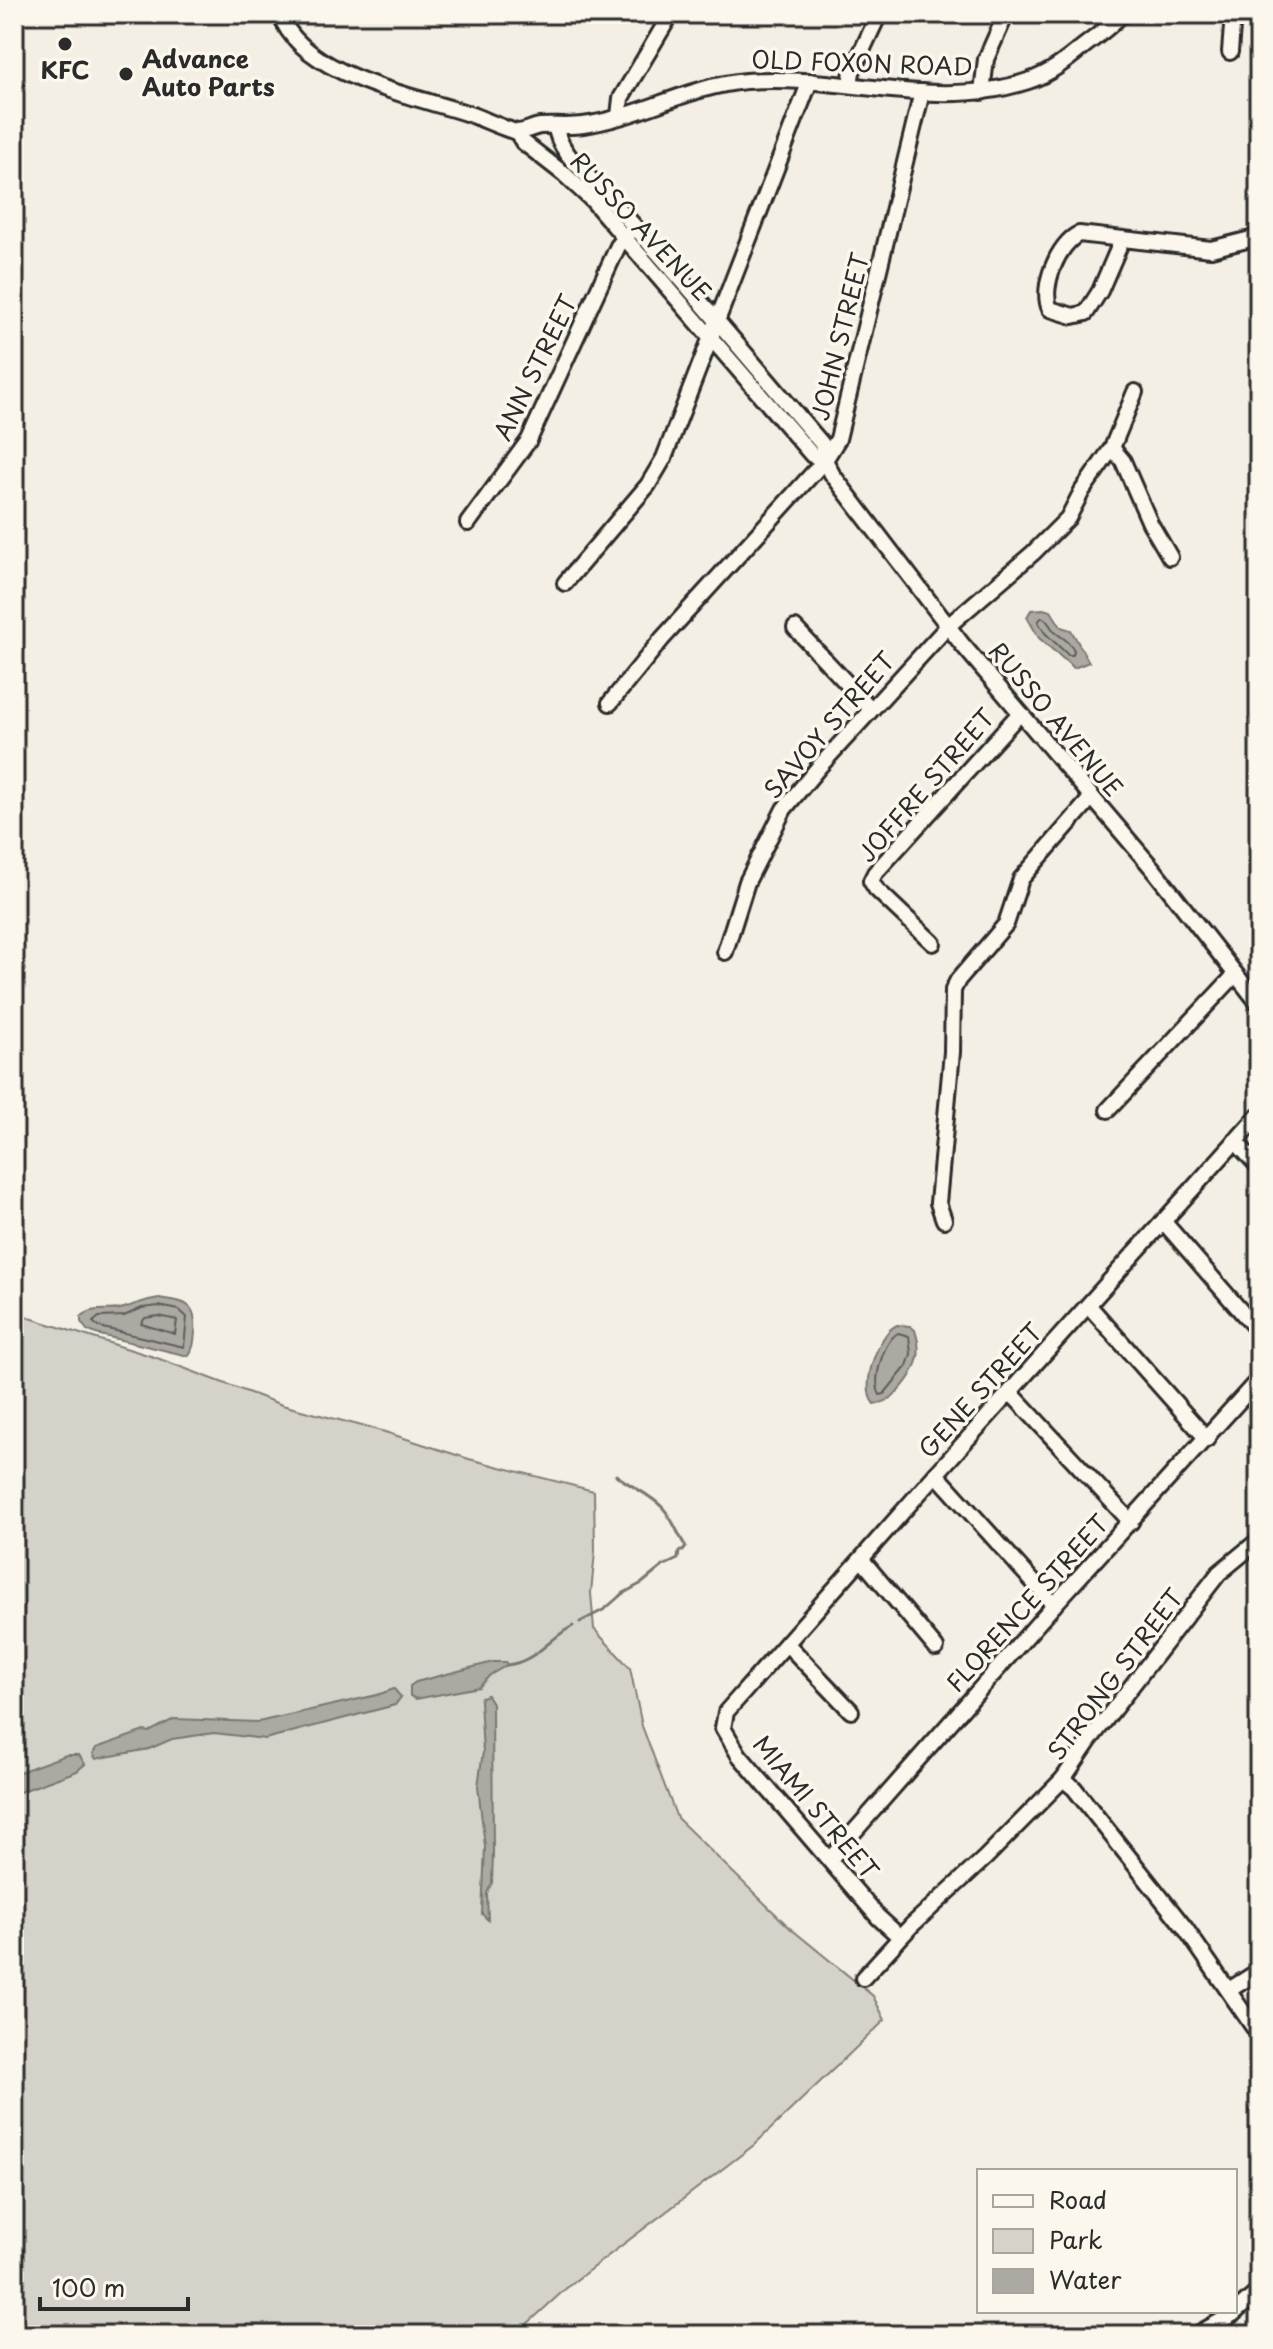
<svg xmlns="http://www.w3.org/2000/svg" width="1273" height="2349" font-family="'Playpen Sans',sans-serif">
<rect width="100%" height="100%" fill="#f3efe4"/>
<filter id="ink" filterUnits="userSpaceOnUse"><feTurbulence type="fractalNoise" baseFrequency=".0125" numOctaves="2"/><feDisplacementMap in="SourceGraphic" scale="16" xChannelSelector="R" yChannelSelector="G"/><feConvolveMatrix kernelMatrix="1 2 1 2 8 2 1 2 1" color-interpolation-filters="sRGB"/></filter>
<g filter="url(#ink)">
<path fill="#d5d2c9" stroke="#807e7a" stroke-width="2" d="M 14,1313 L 157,1358 L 282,1405 L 385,1432 L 469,1459 L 594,1491 L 595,1552 L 591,1593 L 594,1629 L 630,1668 L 642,1726 L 677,1818 L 790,1928 L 873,1996 L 885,2020 L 754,2145 L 571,2284 L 515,2335 L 14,2335 Z"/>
<g fill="#aca9a2" stroke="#787772" stroke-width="2">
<path d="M 1043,609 L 1051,611 L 1061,627 L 1071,630 L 1089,662 L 1074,668 L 1039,638 L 1027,617 L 1031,610 Z"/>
<path d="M 159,1298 C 185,1302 197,1302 195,1332 C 194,1341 194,1349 188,1356 L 96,1334 L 87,1330 L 81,1322 L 81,1317 C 96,1304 110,1314 127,1307 C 141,1302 144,1300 159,1298 Z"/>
<path d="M 897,1325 L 910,1326 L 915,1330 C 918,1339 920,1352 917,1361 C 912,1378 892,1404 874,1404 C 859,1388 878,1333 897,1325 Z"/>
<path d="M 493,1662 L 506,1662 L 507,1665 L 490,1675 L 479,1687 L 416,1699 L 410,1696 L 410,1686 L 416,1682 Z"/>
<path d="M 394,1689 L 401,1697 L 395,1705 L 265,1739 L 214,1733 L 172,1739 L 149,1749 L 96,1759 L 93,1754 L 96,1748 L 144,1731 L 149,1732 L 174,1719 L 258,1722 L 377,1695 Z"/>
<path d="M 487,1695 L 492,1703 L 493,1854 L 492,1883 L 487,1893 L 488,1920 L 482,1914 L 485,1847 L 478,1786 L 483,1752 L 480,1701 L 481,1697 Z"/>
<path d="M 66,1755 L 79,1755 L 85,1764 L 77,1771 L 14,1794 L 14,1774 Z"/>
</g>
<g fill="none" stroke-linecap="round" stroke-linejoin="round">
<g stroke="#5f5d5b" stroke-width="2">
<path d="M 1042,617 C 1049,621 1049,626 1055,632 C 1064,640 1067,638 1074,650 L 1073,655 L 1068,655 L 1045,633 L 1038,622 Z"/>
<path d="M 159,1306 L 179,1310 L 187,1317 L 184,1347 L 99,1327 L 93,1322 L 99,1317 L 124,1316 L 142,1308 Z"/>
<path d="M 159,1316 L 177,1320 L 175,1334 L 141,1324 L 145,1318 Z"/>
<path d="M 898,1333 L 909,1336 L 911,1354 L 907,1366 L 884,1394 L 880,1395 C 872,1381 883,1342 898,1333 Z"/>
</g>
<g stroke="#787772" stroke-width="3">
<path d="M 580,1622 L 605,1609 L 622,1594 L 642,1583 L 663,1566 L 678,1559 L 679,1551 L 683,1551 L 686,1547 C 678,1535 673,1519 663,1508 C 650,1494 631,1487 616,1475"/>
<path d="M 507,1665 C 536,1662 550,1637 573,1626"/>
</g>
<g stroke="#2b2b2b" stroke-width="20">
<g id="minor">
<path d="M 280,14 C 301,75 411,95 466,113 C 477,116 509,131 517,132 C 524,132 533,127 540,126 C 554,125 568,127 583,125 C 638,118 688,86 746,81 C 839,73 937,112 1028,81 C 1050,74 1067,60 1084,46 C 1097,36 1110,27 1121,15 L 1126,14"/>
<path d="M 1230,52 L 1233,14"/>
<path d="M 850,84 L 852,72 L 879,14"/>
<path d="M 982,92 L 986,59 L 1006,14"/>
<path d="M 619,116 L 621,98 L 671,14"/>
<path d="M 556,126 C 557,152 589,176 605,194 C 680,275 750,360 822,444 L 825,460 L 832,474 L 961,643 L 1154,870 L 1259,1004"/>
<path d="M 517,132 L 523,142 L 564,174 L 592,200 L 812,455 L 825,460"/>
<path d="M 1122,240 L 1100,291 L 1086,313 L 1073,316 L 1050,309 C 1040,288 1058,243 1079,234 L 1211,249 L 1251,239 L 1259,240"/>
<path d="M 1112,448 L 1123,461 L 1150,523 L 1170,557"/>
<path d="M 468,523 L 529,440 L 618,246 L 630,232"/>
<path d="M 565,583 L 648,485 L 664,458 L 810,81"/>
<path d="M 795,628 L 871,709"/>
<path d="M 610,703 L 662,639 L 825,460 L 838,439 L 922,92"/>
<path d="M 933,943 L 876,889 L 871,881 L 875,873 L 1020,713"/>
<path d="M 725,952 L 747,882 L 784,809 L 818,768 L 948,626 L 1033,553 L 1068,518 L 1082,491 L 1112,448 L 1135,392"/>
<path d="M 1108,1110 L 1235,975"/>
<path d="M 1235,1141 L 1259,1167"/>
<path d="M 944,1220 L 938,1203 L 952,1052 L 953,990 L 958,980 L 1006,924 L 1021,879 L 1092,797"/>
<path d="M 1163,1221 L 1259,1332"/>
<path d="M 1089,1306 L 1207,1439"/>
<path d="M 1010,1392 L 1131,1522"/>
<path d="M 936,1474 L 1054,1605"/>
<path d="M 862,1560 L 936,1648"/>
<path d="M 787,1644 L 851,1711"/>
<path d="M 1063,1779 L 1074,1788 L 1185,1928 L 1259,2035"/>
<path d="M 831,1858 L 1054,1605 L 1259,1379"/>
<path d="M 900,1937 L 878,1917 L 739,1755 L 723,1728 L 726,1712 L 936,1474 L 1259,1115"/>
<path d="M 863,1978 L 912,1925 L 985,1858 L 1063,1779 L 1089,1741 L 1219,1573 L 1259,1540"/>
<path d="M 1229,1990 L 1259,1971"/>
<path d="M 1196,2335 L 1233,2314 L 1259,2291"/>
</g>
</g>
<use href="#minor" stroke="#fbf7ec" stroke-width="14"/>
</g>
</g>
<g fill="#2b2b2b" stroke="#fbf7ec" stroke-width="3">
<circle cx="65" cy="44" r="8"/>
<circle cx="126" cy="74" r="8"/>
</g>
<g text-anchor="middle" stroke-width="7" stroke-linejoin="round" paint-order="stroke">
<g font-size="24" font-weight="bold" fill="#2b2b2b" stroke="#fbf7ec" text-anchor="start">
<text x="142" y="68">Advance<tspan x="142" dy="28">Auto Parts</tspan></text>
<text x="65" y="79" text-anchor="middle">KFC</text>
</g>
<g font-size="24" fill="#2b2b2b" stroke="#fbf7ec">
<text transform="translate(862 64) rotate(2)" y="8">OLD FOXON ROAD</text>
<text transform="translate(640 227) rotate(47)" y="8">RUSSO AVENUE</text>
<text transform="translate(841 337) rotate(-76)" y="8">JOHN STREET</text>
<text transform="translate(536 368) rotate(-64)" y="8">ANN STREET</text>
<text transform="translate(1055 720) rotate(50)" y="8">RUSSO AVENUE</text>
<text transform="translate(830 726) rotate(-49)" y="8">SAVOY STREET</text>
<text transform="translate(927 786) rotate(-49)" y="8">JOFFRE STREET</text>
<text transform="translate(981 1391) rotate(-48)" y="8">GENE STREET</text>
<text transform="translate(1028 1604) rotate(-48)" y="8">FLORENCE STREET</text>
<text transform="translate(1116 1675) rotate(-53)" y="8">STRONG STREET</text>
<text transform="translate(815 1808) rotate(50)" y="8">MIAMI STREET</text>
</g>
</g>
<rect width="1273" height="2349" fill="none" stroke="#fbf7ec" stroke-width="48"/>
<rect x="24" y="24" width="1225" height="2301" fill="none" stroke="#2b2b2b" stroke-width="3" filter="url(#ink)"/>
<rect x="977" y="2169" width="260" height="144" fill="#fbf7ec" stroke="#a8a59f" stroke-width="2"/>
<rect x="993" y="2195" width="40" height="12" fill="#fbf7ec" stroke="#a8a59f" stroke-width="2"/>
<text x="1049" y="2209" font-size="24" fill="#2b2b2b">Road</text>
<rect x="993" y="2229" width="40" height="24" fill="#d5d2c9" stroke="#a8a59f" stroke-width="2"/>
<text x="1049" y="2249" font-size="24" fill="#2b2b2b">Park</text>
<rect x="993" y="2269" width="40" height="24" fill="#aca9a2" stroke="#a8a59f" stroke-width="2"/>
<text x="1049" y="2289" font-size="24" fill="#2b2b2b">Water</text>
<path d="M40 2297v12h148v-12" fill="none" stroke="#2b2b2b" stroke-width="4"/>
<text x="52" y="2297" font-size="24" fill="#2b2b2b" stroke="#fbf7ec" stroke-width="6" paint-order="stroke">100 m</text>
</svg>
